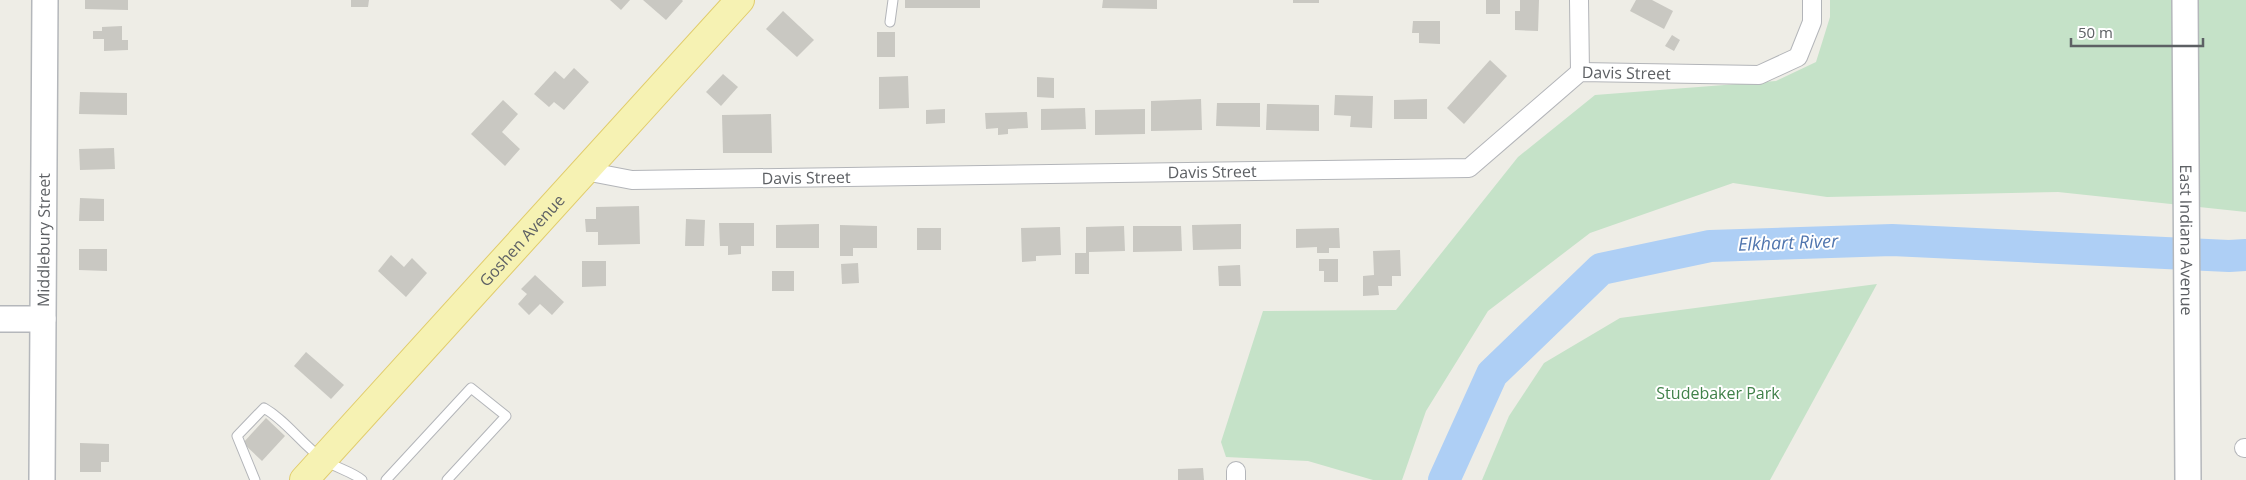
<svg xmlns="http://www.w3.org/2000/svg" width="2246" height="480" font-family="'Open Sans',sans-serif">
<rect width="100%" height="100%" fill="#eeede6"/>
<g fill="#c5e2c8">
<path d="M 1830,0 L 2246,0 L 2246,212 L 2058,192 L 1827,197 L 1733,183 L 1590,233 L 1488,311 L 1426,411 L 1402,480 L 1373,480 L 1308,461 L 1226,457 L 1221,442 L 1263,311 L 1396,310 L 1518,157 L 1595,95 L 1776,81 L 1816,62 L 1830,17 Z"/>
<path d="M 1877,284 L 1770,480 L 1482,480 L 1509,416 L 1544,363 L 1620,318 Z"/>
</g>
<g fill="none" stroke-linecap="round" stroke-linejoin="round">
<path stroke="#aecff5" stroke-width="32" d="M 1444,480 L 1492,374 L 1601,269 L 1710,246 L 1892,240 L 2229,256 L 2246,255"/>
</g>
<g fill="#c9c8c2">
<path d="M 85,0 L 128,0 L 128,10 L 85,9 Z"/>
<path d="M 351,0 L 369,0 L 368,7 L 351,7 Z"/>
<path d="M 610,0 L 630,0 L 621,10 Z"/>
<path d="M 643,0 L 682,0 L 683,1 L 666,20 Z"/>
<rect x="905" y="0" width="75" height="8"/>
<path d="M 1103,0 L 1157,0 L 1157,9 L 1102,8 Z"/>
<rect x="1293" y="0" width="26" height="3"/>
<rect x="1486" y="0" width="14" height="14"/>
<path d="M 1520,0 L 1539,0 L 1538,31 L 1515,30 L 1515,11 L 1520,11 Z"/>
<path d="M 1636,0 L 1652,0 L 1673,11 L 1664,29 L 1630,11 Z"/>
<path d="M 783,11 L 814,40 L 797,57 L 766,29 Z"/>
<path d="M 1413,21 L 1440,21 L 1440,44 L 1419,43 L 1419,33 L 1412,33 Z"/>
<path d="M 122,26 L 122,40 L 128,40 L 128,50 L 104,51 L 104,39 L 93,39 L 93,31 L 102,31 L 102,27 Z"/>
<rect x="877" y="32" width="18" height="25"/>
<path d="M 1672,35 L 1680,40 L 1674,51 L 1665,46 Z"/>
<path d="M 1490,60 L 1507,76 L 1464,124 L 1447,108 Z"/>
<path d="M 574,68 L 589,82 L 564,110 L 554,102 L 549,107 L 534,94 L 555,71 L 564,79 Z"/>
<path d="M 723,74 L 738,87 L 721,106 L 706,92 Z"/>
<path d="M 908,76 L 909,108 L 879,109 L 879,77 Z"/>
<path d="M 1037,77 L 1054,78 L 1054,98 L 1037,97 Z"/>
<path d="M 80,92 L 127,93 L 127,115 L 79,114 Z"/>
<path d="M 1335,95 L 1373,96 L 1372,128 L 1350,127 L 1351,116 L 1334,115 Z"/>
<path d="M 1201,99 L 1202,130 L 1151,131 L 1151,101 Z"/>
<path d="M 1427,99 L 1427,119 L 1394,119 L 1394,100 Z"/>
<path d="M 503,100 L 518,114 L 502,132 L 520,149 L 505,166 L 471,134 Z"/>
<path d="M 1217,103 L 1260,103 L 1260,127 L 1216,126 Z"/>
<path d="M 1267,104 L 1319,105 L 1319,131 L 1266,130 Z"/>
<path d="M 1085,108 L 1086,129 L 1041,130 L 1041,109 Z"/>
<path d="M 945,109 L 945,123 L 926,124 L 926,110 Z"/>
<path d="M 1145,109 L 1145,134 L 1095,135 L 1095,110 Z"/>
<path d="M 1027,112 L 1028,128 L 1008,129 L 1008,134 L 998,135 L 998,128 L 986,129 L 985,113 Z"/>
<path d="M 771,114 L 772,153 L 723,153 L 722,115 Z"/>
<path d="M 114,148 L 115,169 L 80,170 L 79,149 Z"/>
<path d="M 80,198 L 104,199 L 104,221 L 79,221 Z"/>
<path d="M 639,206 L 640,244 L 598,245 L 598,232 L 586,232 L 585,219 L 596,219 L 596,207 Z"/>
<path d="M 686,219 L 705,220 L 704,246 L 685,246 Z"/>
<path d="M 719,223 L 754,223 L 754,246 L 741,246 L 741,254 L 728,255 L 728,246 L 720,246 Z"/>
<path d="M 819,224 L 819,248 L 776,248 L 776,225 Z"/>
<path d="M 1241,224 L 1241,249 L 1193,250 L 1192,225 Z"/>
<path d="M 840,225 L 877,226 L 877,248 L 853,248 L 853,256 L 840,256 Z"/>
<path d="M 1124,226 L 1125,251 L 1089,252 L 1089,274 L 1075,274 L 1075,253 L 1086,253 L 1086,227 Z"/>
<path d="M 1133,226 L 1181,226 L 1182,251 L 1133,252 Z"/>
<path d="M 1060,227 L 1061,255 L 1036,256 L 1036,261 L 1022,262 L 1021,228 Z"/>
<rect x="917" y="228" width="24" height="22"/>
<path d="M 1339,228 L 1340,248 L 1329,248 L 1329,253 L 1317,253 L 1317,247 L 1296,248 L 1296,229 Z"/>
<path d="M 79,249 L 107,249 L 107,271 L 79,270 Z"/>
<path d="M 1400,250 L 1401,276 L 1392,276 L 1392,286 L 1378,286 L 1379,295 L 1363,296 L 1363,276 L 1374,275 L 1373,251 Z"/>
<path d="M 391,255 L 404,267 L 412,258 L 427,273 L 406,297 L 378,271 Z"/>
<path d="M 1319,259 L 1338,259 L 1338,282 L 1324,282 L 1324,271 L 1319,271 Z"/>
<path d="M 582,261 L 606,261 L 606,286 L 582,287 Z"/>
<path d="M 858,263 L 859,283 L 842,284 L 841,264 Z"/>
<path d="M 1240,265 L 1241,286 L 1219,286 L 1218,266 Z"/>
<rect x="772" y="271" width="22" height="20"/>
<path d="M 535,275 L 564,302 L 552,315 L 540,304 L 529,315 L 518,304 L 527,294 L 521,289 Z"/>
<path d="M 306,352 L 344,385 L 331,399 L 294,366 Z"/>
<path d="M 266,418 L 285,436 L 262,461 L 243,443 Z"/>
<path d="M 80,443 L 109,444 L 109,462 L 101,462 L 101,472 L 80,472 Z"/>
<path d="M 1203,468 L 1204,480 L 1178,480 L 1178,469 Z"/>
</g>
<g fill="none" stroke-linecap="round" stroke-linejoin="round">
<g stroke="#b3b5b9" stroke-width="11">
<g id="lane">
<path d="M 890,22 L 893,0"/>
<path d="M 255,480 L 237,436 L 264,408 C 287,421 302,445 324,460 C 336,468 351,471 362,480"/>
<path d="M 386,480 L 471,388 L 506,416 L 447,480"/>
</g>
</g>
<g stroke="#b3b5b9" stroke-width="20">
<g id="street">
<path d="M 1579,0 L 1580,72"/>
<path id="s1" d="M 585,171 L 632,180 L 1469,168 L 1580,72 L 1759,75 L 1798,57 L 1812,22 L 1812,0"/>
<path d="M 2244,448 L 2246,448"/>
<path d="M 1236,471 L 1236,480"/>
</g>
</g>
<g stroke="#b4b7bb" stroke-width="28">
<g id="secondary">
<path id="s2" d="M 2185,0 L 2188,480"/>
<path d="M 0,319 L 43,319"/>
<path id="s3" d="M 42,480 L 45,0"/>
</g>
</g>
<g stroke="#e1cc6b" stroke-width="30">
<g id="primary">
<path id="s4" d="M 304,480 L 740,0"/>
</g>
</g>
<use href="#lane" stroke="#fff" stroke-width="9"/>
<use href="#street" stroke="#fff" stroke-width="18"/>
<use href="#secondary" stroke="#fff" stroke-width="25"/>
<use href="#primary" stroke="#f6f2b3" stroke-width="28"/>
</g>
<g text-anchor="middle" stroke-width="4" stroke-linejoin="round" paint-order="stroke">
<g font-size="16" fill="#5d6064" stroke="#fff">
<text dy="6" stroke="none"><textPath href="#s1" startOffset="1078">Davis Street</textPath></text>
<text dy="6" stroke="none"><textPath href="#s1" startOffset="628">Davis Street</textPath></text>
<text dy="6" stroke="none"><textPath href="#s1" startOffset="222">Davis Street</textPath></text>
<text dy="6" stroke="none"><textPath href="#s3" startOffset="240">Middlebury Street</textPath></text>
<text dy="6" stroke="none"><textPath href="#s4" startOffset="324">Goshen Avenue</textPath></text>
<text dy="6" stroke="none"><textPath href="#s2" startOffset="240">East Indiana Avenue</textPath></text>
</g>
<g font-size="16" fill="#408149" stroke="#fff">
<text x="1718" y="399">Studebaker Park</text>
</g>
<g font-size="18" font-style="italic" fill="#5075ae" stroke="#fff">
<text transform="translate(1788 243) rotate(-2)" y="6">Elkhart River</text>
</g>
</g>
<path d="M2071 38v8h132v-8" fill="none" stroke="#5d6064" stroke-width="2.5"/>
<text x="2078" y="38" font-size="15" fill="#5d6064" stroke="#ffffff" stroke-width="4" paint-order="stroke">50 m</text>
</svg>
